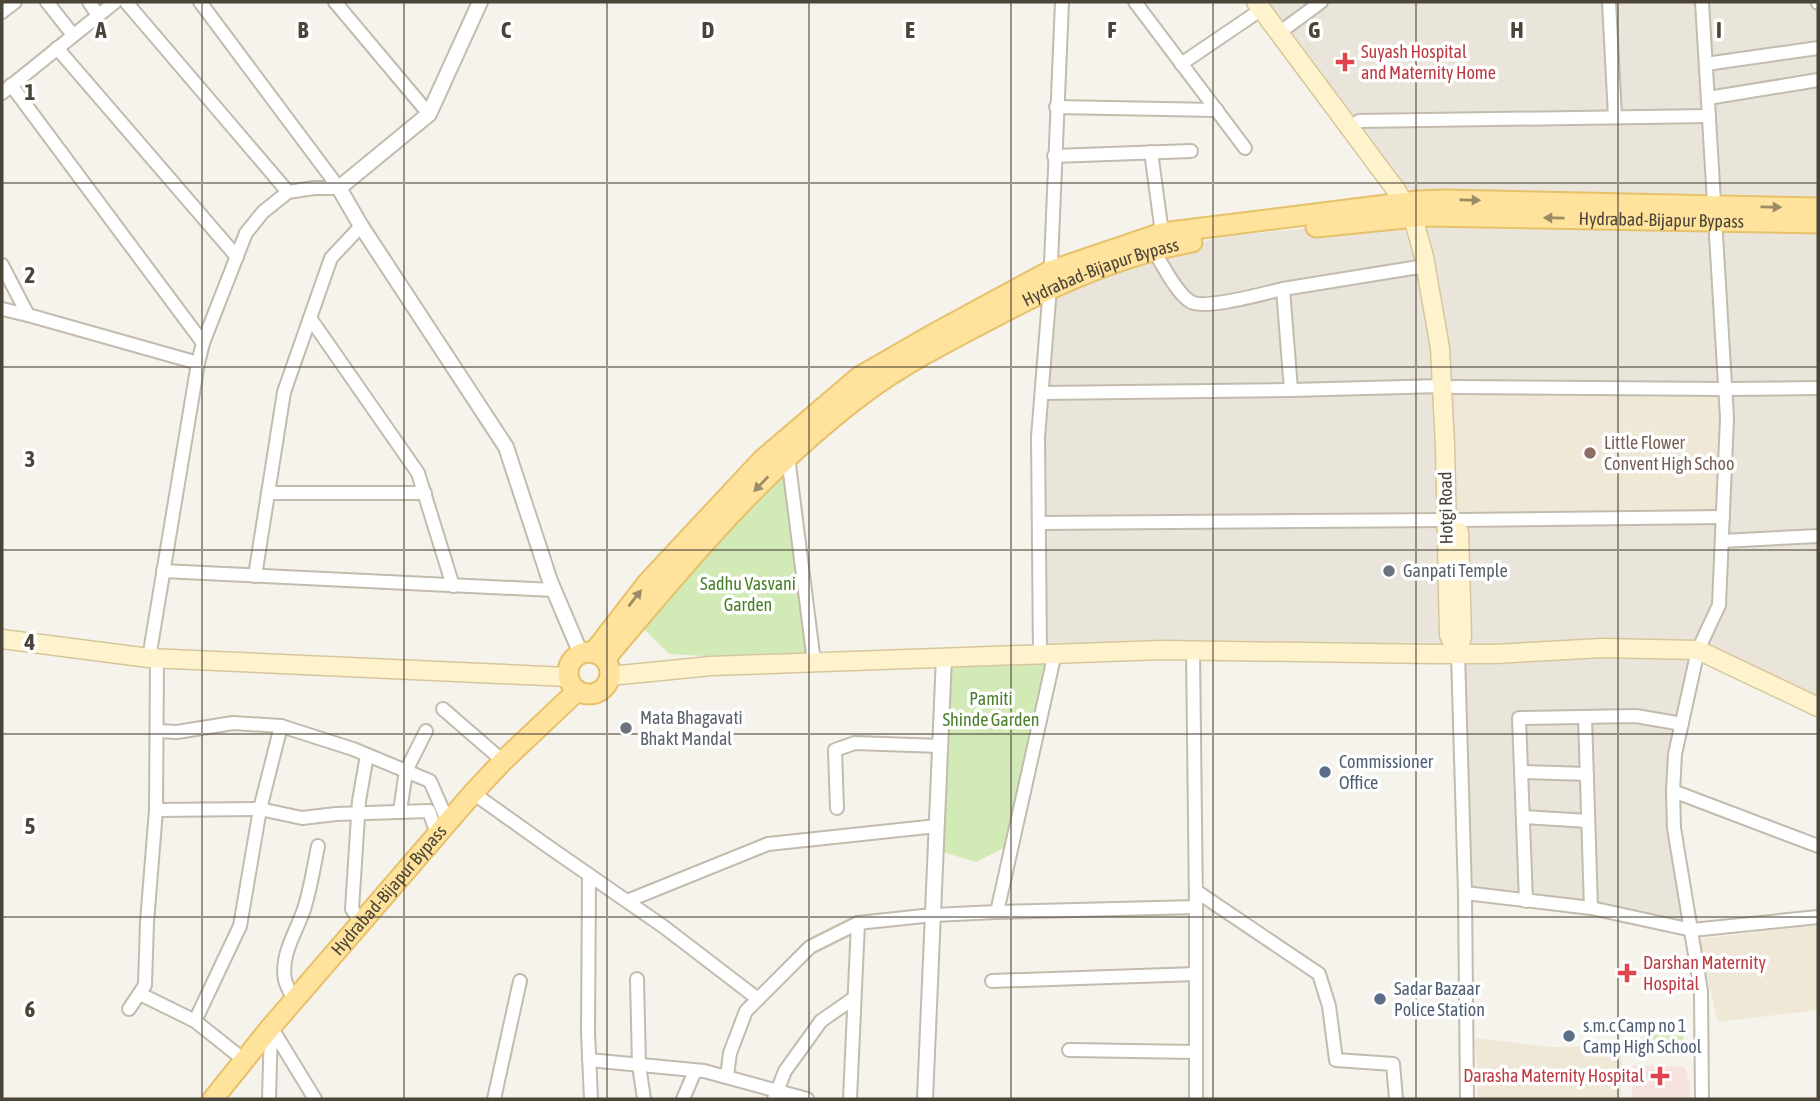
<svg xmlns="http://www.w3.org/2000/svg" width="1820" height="1101" font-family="'Asap Condensed',sans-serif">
<rect width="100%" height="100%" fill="#f6f3ec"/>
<path fill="#eae5da" d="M 1247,2 L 1818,2 L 1818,707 L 1699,650 L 1673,791 L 1692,930 L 1465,893 L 1457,654 L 1040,654 L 1039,523 L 1050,287 L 1220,237 L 1401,218 L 1338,119 Z"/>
<g fill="#efe8d6">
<path d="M 1454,387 L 1725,389 L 1723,517 L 1459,520 Z"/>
<path d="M 1818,925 L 1818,1010 L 1718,1022 L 1698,939 Z"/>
<path d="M 1475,1038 L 1550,1047 L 1621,1046 L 1621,1099 L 1478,1099 Z"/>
</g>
<path fill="#f6e3e0" d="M 1633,1065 L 1685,1067 L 1690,1084 L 1691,1099 L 1632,1099 Z"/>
<g fill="#d2eab5">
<path d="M 781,464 L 811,574 L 814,662 L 669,654 L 643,628 Z"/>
<path d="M 1055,653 L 1012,844 L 976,862 L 936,850 L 944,657 Z"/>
<path d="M 1646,1026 L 1684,1027 L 1683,1051 L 1679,1052 L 1641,1046 Z"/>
</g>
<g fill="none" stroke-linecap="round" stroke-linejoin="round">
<g stroke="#c2bbae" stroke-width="16">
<g id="minor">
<path d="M 47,2 L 73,35"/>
<path d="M 89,2 L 98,15"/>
<path d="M 126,2 L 288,192"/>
<path d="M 200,2 L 339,188"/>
<path d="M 335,2 L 429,114"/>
<path d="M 1135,2 L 1245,148"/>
<path d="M 1609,2 L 1615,117"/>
<path d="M 1818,2 L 1818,3"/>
<path d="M 2,12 L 15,2"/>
<path d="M 1287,27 L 1321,2"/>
<path d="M 57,48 L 237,257"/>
<path d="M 1181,64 L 1262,9"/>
<path d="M 1706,64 L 1818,48"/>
<path d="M 11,85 L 203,343"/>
<path d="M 2,93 L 115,2"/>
<path d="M 1708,98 L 1818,80"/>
<path d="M 1056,107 L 1217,110"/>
<path d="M 1359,121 L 1709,116"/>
<path d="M 1151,152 L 1162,233"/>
<path d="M 1054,156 L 1191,151"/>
<path d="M 1153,249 C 1162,264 1177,294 1191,302 C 1206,310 1265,293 1283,289"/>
<path d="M 2,265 L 28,315"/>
<path d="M 2,309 L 28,315 L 198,363"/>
<path d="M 310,318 L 418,473 L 453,586"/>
<path d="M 1454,387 L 1725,389 L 1818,388"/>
<path d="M 1291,390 L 1283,289 L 1425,266"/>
<path d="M 1042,393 L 1291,390 L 1442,386"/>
<path d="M 788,457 L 814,662"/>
<path d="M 268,493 L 425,493"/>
<path d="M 1459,520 L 1723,517"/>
<path d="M 1039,523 L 1447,520"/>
<path d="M 1722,541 L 1818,536"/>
<path d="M 163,571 L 553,590"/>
<path d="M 255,576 L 284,392 L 331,258 L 361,226"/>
<path d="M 1040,654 L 1038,437 L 1050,287 L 1062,2"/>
<path d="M 1458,654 L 1465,893 L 1467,1099"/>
<path d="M 149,658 L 198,363 L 203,343 L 246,233 L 263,212 L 288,192 L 314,188 L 339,188"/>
<path d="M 443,709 L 503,761"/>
<path d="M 1585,717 L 1591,908"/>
<path d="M 157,731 L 177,732 L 233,723 L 281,726 L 353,749 L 430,781 L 448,822"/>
<path d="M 1521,772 L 1587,774"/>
<path d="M 1673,791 L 1818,846"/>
<path d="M 473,793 L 546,845 L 664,927 L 758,999"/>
<path d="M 837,808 L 835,750 L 855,743 L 940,746"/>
<path d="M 156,810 L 260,809 L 302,818 L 336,814 L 429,811 L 437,834"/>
<path d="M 400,811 L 406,771 L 426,731"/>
<path d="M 1523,817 L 1588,821"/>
<path d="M 589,875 L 588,1033 L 591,1099"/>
<path d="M 1196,891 L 1319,974 L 1329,1006 L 1336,1060 L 1393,1064 L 1396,1099"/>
<path d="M 1465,893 L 1591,908 L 1692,930 L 1818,917"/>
<path d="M 627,901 L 768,844 L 937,826"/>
<path d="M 1526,901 L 1519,718 L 1636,716 L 1682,724"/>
<path d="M 1196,907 L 1196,1099"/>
<path d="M 997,912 L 1196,907 L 1193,650"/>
<path d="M 361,923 L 352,909 L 359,801 L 367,755"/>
<path d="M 637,979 L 639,1065 L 644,1099"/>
<path d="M 992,981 L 1196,974"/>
<path d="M 140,994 L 195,1021 L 244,1060"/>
<path d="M 294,1000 C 291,994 287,987 285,980 C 280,953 298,930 305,906 C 311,886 314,866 318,846"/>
<path d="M 129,1009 L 145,985 L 147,922 L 156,810 L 157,658"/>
<path d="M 195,1021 L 240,926 L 260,809 L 281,726"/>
<path d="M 271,1027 L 315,1099"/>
<path d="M 1069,1050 L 1196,1052"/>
<path d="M 589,1060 L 704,1071 L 807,1099"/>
<path d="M 727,1076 L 730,1053 L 746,1011 L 810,947 L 858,923 L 933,915 L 997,912 L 1055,653"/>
<path d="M 269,1099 L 271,1027"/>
<path d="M 494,1099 L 520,981"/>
<path d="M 683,1099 L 695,1071"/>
<path d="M 774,1099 L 785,1071 L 821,1021 L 854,998"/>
<path d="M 850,1099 L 858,923"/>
<path d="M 1702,1099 L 1701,991 L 1674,828 L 1673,791 L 1675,754 L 1698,650 L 1719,605 L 1727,418 L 1702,2"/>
</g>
</g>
<g stroke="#c2bbae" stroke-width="18">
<g id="tertiary">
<path d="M 480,2 L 429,114 L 339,188 L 361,226 L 506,447 L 550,581 L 581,654"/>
<path d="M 925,1099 L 944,657"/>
</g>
</g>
<g stroke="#d6c79b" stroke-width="21">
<g id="secondary">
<path d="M 1256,2 L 1396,190 L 1413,217 L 1424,257 L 1440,348 L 1445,446 L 1449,635 L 1458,654"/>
<path d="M 2,639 L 149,658 L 568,677"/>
<path d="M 1458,654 L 1462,636 L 1459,532"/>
<path d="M 610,676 L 711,666 L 1162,650 L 1432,654 L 1494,654 L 1602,648 L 1698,650 L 1818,707"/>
</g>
</g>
<g stroke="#e6c16a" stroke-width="23">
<g id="primary">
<path id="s1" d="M 1316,227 L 1425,216 L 1818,223"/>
<circle cx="589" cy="673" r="21"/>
<path d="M 593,653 L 648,582 L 762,460 L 859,377 L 939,331 L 1050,271 L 1162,233 L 1418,201 L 1443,200 L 1818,208"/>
<path id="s2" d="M 605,659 C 684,565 764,468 863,394 C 906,362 952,339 1000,314 C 1060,282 1125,254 1192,242"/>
<path id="s3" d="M 213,1099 L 271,1027 L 473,793 L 503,761 L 577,691"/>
</g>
</g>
<use href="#minor" stroke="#fff" stroke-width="12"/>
<use href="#tertiary" stroke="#fff" stroke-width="14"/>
<use href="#secondary" stroke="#fff3cd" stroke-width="18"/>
<use href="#primary" stroke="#ffe39c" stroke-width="19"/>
</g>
<defs><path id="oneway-solid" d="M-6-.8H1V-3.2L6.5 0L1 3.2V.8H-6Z" transform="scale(1.75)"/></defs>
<g fill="#9c8c66">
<use href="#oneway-solid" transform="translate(1470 200) rotate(1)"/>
<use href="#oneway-solid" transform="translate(1771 207) rotate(1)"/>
<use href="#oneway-solid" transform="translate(1554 218) rotate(-179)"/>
<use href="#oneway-solid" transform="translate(761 484) rotate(134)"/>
<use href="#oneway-solid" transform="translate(635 598) rotate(-52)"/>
</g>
<path fill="none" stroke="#4b4439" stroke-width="2" stroke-opacity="0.55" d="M 202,2 L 202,1099M 404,2 L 404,1099M 607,2 L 607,1099M 809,2 L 809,1099M 1011,2 L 1011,1099M 1213,2 L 1213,1099M 1416,2 L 1416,1099M 1618,2 L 1618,1099M 2,183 L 1818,183M 2,367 L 1818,367M 2,550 L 1818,550M 2,734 L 1818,734M 2,917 L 1818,917"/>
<g fill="#e0444e" stroke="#fff" stroke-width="2.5">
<path d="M1341.5 51.5h7v7h7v7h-7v7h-7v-7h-7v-7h7z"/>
<path d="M1623.5 962.5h7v7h7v7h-7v7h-7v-7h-7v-7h7z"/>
<path d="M1656.5 1065.5h7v7h7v7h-7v7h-7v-7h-7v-7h7z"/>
</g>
<circle fill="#8d6e63" stroke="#fff" stroke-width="2.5" cx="1590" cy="453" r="7"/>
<g fill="#6b7280" stroke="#fff" stroke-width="2.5">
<circle cx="1389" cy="571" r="7"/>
<circle cx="626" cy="728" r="7"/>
</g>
<g fill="#5c6f8a" stroke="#fff" stroke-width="2.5">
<circle cx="1325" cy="772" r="7"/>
<circle cx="1380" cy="999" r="7"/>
<circle cx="1569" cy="1036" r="7"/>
</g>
<g text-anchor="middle" stroke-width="7" stroke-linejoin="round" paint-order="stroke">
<g font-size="18" fill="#be3a42" stroke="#fff" text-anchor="start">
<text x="1361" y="58">Suyash Hospital<tspan x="1361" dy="21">and Maternity Home</tspan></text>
<text x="1643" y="969">Darshan Maternity<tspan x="1643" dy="21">Hospital</tspan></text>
<text x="1644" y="1082" text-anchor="end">Darasha Maternity Hospital</text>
</g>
<g font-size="18" fill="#4b4439" stroke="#fff">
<text dy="6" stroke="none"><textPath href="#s1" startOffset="346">Hydrabad-Bijapur Bypass</textPath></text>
<text dy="6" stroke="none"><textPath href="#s2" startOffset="639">Hydrabad-Bijapur Bypass</textPath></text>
<text transform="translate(1446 508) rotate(-91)" y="6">Hotgi Road</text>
<text dy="6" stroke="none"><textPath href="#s3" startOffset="273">Hydrabad-Bijapur Bypass</textPath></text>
</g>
<g font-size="18" fill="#785e54" stroke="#fff" text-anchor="start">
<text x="1604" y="449">Little Flower<tspan x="1604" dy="21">Convent High Schoo</tspan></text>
</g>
<g font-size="18" fill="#5b616d" stroke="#fff" text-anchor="start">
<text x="1403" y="577">Ganpati Temple</text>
<text x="640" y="724">Mata Bhagavati<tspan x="640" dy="21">Bhakt Mandal</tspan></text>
</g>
<g font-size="18" fill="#4a7f2a" stroke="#fff">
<text x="748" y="590">Sadhu Vasvani<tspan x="748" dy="21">Garden</tspan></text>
<text x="991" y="705">Pamiti<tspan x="991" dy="21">Shinde Garden</tspan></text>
</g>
<g font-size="18" fill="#4e5e75" stroke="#fff" text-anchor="start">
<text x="1339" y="768">Commissioner<tspan x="1339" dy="21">Office</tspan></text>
<text x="1394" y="995">Sadar Bazaar<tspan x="1394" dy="21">Police Station</tspan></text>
<text x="1583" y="1032">s.m.c Camp no 1<tspan x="1583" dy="21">Camp High School</tspan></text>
</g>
</g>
<g font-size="23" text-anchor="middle" font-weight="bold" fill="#4b4439" stroke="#fff" stroke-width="7" stroke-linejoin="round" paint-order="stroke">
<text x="101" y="38">A</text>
<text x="303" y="38">B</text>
<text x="506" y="38">C</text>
<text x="708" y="38">D</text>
<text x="910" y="38">E</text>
<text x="1112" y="38">F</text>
<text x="1314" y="38">G</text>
<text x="1517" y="38">H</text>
<text x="1719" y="38">I</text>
<text x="30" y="100">1</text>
<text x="30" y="283">2</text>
<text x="30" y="467">3</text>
<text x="30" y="650">4</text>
<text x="30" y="834">5</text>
<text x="30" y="1017">6</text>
</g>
<rect width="1820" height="1101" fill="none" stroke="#4b4439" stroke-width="7"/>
</svg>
